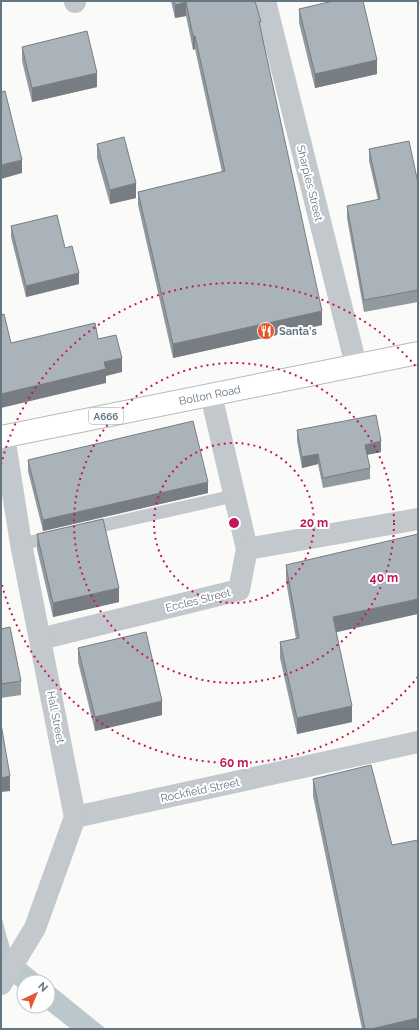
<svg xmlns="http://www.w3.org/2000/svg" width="419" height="1030" font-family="Raleway,sans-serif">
<rect width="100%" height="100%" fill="#fafaf8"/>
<g fill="#bbc7cb">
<path d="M 1,915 L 11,952 L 48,982 L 24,982 L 24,992 L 1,974 Z"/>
<path d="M 48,982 L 106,1029 L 71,1029 L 42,1006 L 48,1006 Z"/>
</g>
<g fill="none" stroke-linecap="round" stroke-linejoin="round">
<g stroke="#b4b9bd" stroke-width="24">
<g id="trunk">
<path id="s1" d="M 1,437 L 418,353"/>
</g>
</g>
<g stroke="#c3c8cc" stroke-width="13">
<path d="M 87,529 L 233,496"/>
<path d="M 21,544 L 54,537"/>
</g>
<g stroke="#c3c8cc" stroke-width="22">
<path d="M 75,1 L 75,2"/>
<path d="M 265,1 L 356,365"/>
<path d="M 211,395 L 247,549"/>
<path d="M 40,639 L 239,590 L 247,549 L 418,519"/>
<path d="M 75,817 L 418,742"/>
<path d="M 1,984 L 35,928 L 75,817 L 21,544 L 4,436"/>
</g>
<use href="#trunk" stroke="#fff" stroke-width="22"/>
</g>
<g fill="#929a9f">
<path d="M 171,1 L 255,1 L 261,29 L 322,325 L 173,358 L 138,205 L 138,192 L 222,172 L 195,49 L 193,50 L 186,16 L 175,18 Z"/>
<path d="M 299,9 L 377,74 L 315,88 L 299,23 Z"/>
<path d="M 22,47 L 97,87 L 32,102 L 22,61 Z"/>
<path d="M 97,144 L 136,198 L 110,204 L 97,158 Z"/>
<path d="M 369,149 L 418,183 L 418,302 L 364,312 L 347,218 L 347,206 L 378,200 L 369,161 Z"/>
<path d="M 11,226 L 65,248 L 79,284 L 26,297 L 11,237 Z"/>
<path d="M 297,430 L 381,452 L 367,455 L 370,468 L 370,479 L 323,488 L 318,464 L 302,468 L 297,441 Z"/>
<path d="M 28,460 L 208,493 L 43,531 L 28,471 Z"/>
<path d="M 37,534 L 119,602 L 53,617 L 37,549 Z"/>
<path d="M 286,565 L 336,632 L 352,722 L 297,734 L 280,658 L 280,642 L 296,639 L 286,581 Z"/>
<path d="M 1,629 L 21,681 L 21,695 L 1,698 Z"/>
<path d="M 78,648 L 162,715 L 95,731 L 78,662 Z"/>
<path d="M 313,779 L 392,845 L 418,1029 L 362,1029 L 313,796 Z"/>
</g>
<g fill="#777d82">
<path d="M 186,2 L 186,16 L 175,18 L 175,5 Z"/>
<path d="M 193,36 L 195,36 L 195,49 L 193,50 Z"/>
<path d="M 377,60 L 377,74 L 315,88 L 315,74 Z"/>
<path d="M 97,73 L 97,87 L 32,102 L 32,88 Z"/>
<path d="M 22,160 L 22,173 L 1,179 L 1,165 Z"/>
<path d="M 136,183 L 136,198 L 110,204 L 110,190 Z"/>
<path d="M 79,273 L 79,284 L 26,297 L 26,286 Z"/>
<path d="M 322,311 L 322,325 L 173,358 L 173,344 Z"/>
<path d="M 122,358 L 122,372 L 106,376 L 106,383 L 1,408 L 1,394 L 104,362 Z"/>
<path d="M 381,441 L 381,452 L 365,455 L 365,445 Z"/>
<path d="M 318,454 L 318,464 L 302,468 L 302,457 Z"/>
<path d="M 208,482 L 208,493 L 43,531 L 43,520 Z"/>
<path d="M 119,588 L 119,602 L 53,617 L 53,603 Z"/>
<path d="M 418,599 L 418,614 L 333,633 L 333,617 Z"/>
<path d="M 162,701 L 162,715 L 95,731 L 95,717 Z"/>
<path d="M 352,706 L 352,722 L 297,734 L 297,718 Z"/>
<path d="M 10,776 L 10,791 L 1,792 L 1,778 Z"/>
<path d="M 418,1018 L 418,1029 L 371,1029 Z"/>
</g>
<g fill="#aab3b9" stroke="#777d82">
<path d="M 174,1 L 255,1 L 261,22 L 259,22 L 322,311 L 173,344 L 138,192 L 225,171 L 195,36 L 193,36 L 186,2 L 175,5 Z"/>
<path d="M 333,1 L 363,1 L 377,60 L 315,74 L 299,9 Z"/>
<path d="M 87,31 L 97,73 L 32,88 L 22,47 Z"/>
<path d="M 5,91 L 22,160 L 1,165 L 1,92 Z"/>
<path d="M 124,137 L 136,183 L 110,190 L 97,144 Z"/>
<path d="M 409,141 L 418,183 L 418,290 L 364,300 L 347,206 L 380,199 L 369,149 Z"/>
<path d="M 57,215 L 65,248 L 72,246 L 79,273 L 26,286 L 11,226 Z"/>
<path d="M 4,314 L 11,343 L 95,323 L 98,339 L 116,335 L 122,358 L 104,362 L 106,369 L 1,394 L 1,315 Z"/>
<path d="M 376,415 L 381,441 L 365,445 L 370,468 L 323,478 L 318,454 L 302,457 L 297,430 Z"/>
<path d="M 193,421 L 208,482 L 43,520 L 28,460 Z"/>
<path d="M 103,519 L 119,588 L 53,603 L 37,534 Z"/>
<path d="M 418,534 L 418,599 L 333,617 L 352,706 L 297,718 L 280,642 L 299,638 L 286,565 Z"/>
<path d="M 10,627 L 21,681 L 1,684 L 1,629 Z"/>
<path d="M 146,632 L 162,701 L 95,717 L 78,648 Z"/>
<path d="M 1,724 L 10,776 L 1,778 Z"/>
<path d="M 371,765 L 392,845 L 418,840 L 418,1018 L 371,1029 L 365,1029 L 313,779 Z"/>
</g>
<g fill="none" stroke="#c2185b" stroke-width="2" stroke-dasharray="2 4">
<circle cx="234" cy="523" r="80"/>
<circle cx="234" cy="523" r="160"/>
<path d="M418 677A240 240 0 0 1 1 581M1 465A240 240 0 0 1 418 369"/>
</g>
<defs>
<g id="restaurant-disc" transform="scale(0.9)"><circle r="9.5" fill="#e4572e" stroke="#fff"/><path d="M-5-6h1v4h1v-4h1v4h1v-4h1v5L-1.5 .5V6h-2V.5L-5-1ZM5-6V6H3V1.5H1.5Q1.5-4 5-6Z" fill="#fff"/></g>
</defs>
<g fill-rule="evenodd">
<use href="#restaurant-disc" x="266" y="331"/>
</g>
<g text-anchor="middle" stroke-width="4" stroke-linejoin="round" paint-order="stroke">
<rect fill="#fff" stroke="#939fa8" stroke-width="1" x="89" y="408" width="34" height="16" rx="3"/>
<g font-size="10" font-weight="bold" fill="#657683">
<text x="106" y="420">A666</text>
</g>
<g font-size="11" fill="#657683" stroke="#fff">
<text transform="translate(310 183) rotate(76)" y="4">Sharples Street</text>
<text dy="4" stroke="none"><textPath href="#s1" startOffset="213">Bolton Road</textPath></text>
<text transform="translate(198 600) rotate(-14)" y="4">Eccles Street</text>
<text transform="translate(56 717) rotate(79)" y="4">Hall Street</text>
<text transform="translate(200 790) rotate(-12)" y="4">Rockfield Street</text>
</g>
<g font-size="11" font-weight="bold" fill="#657683" stroke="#fff" text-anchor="start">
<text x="279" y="335">Santa's</text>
</g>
</g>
<circle cx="234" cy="523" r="6" fill="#c2185b" stroke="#fff" stroke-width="2"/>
<g font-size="12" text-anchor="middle" font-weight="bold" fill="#c2185b" stroke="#fff" stroke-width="4" stroke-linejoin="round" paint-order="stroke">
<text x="314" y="527">20 m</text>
<text x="384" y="582">40 m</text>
<text x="234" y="767">60 m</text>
</g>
<rect width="419" height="1030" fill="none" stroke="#657683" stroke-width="4"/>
<g transform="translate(36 994) rotate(44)"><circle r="19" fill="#ffffff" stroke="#c1c8cd"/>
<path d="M0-3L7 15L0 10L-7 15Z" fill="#e4572e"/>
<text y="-6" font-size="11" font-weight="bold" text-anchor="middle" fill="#657683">N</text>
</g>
</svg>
